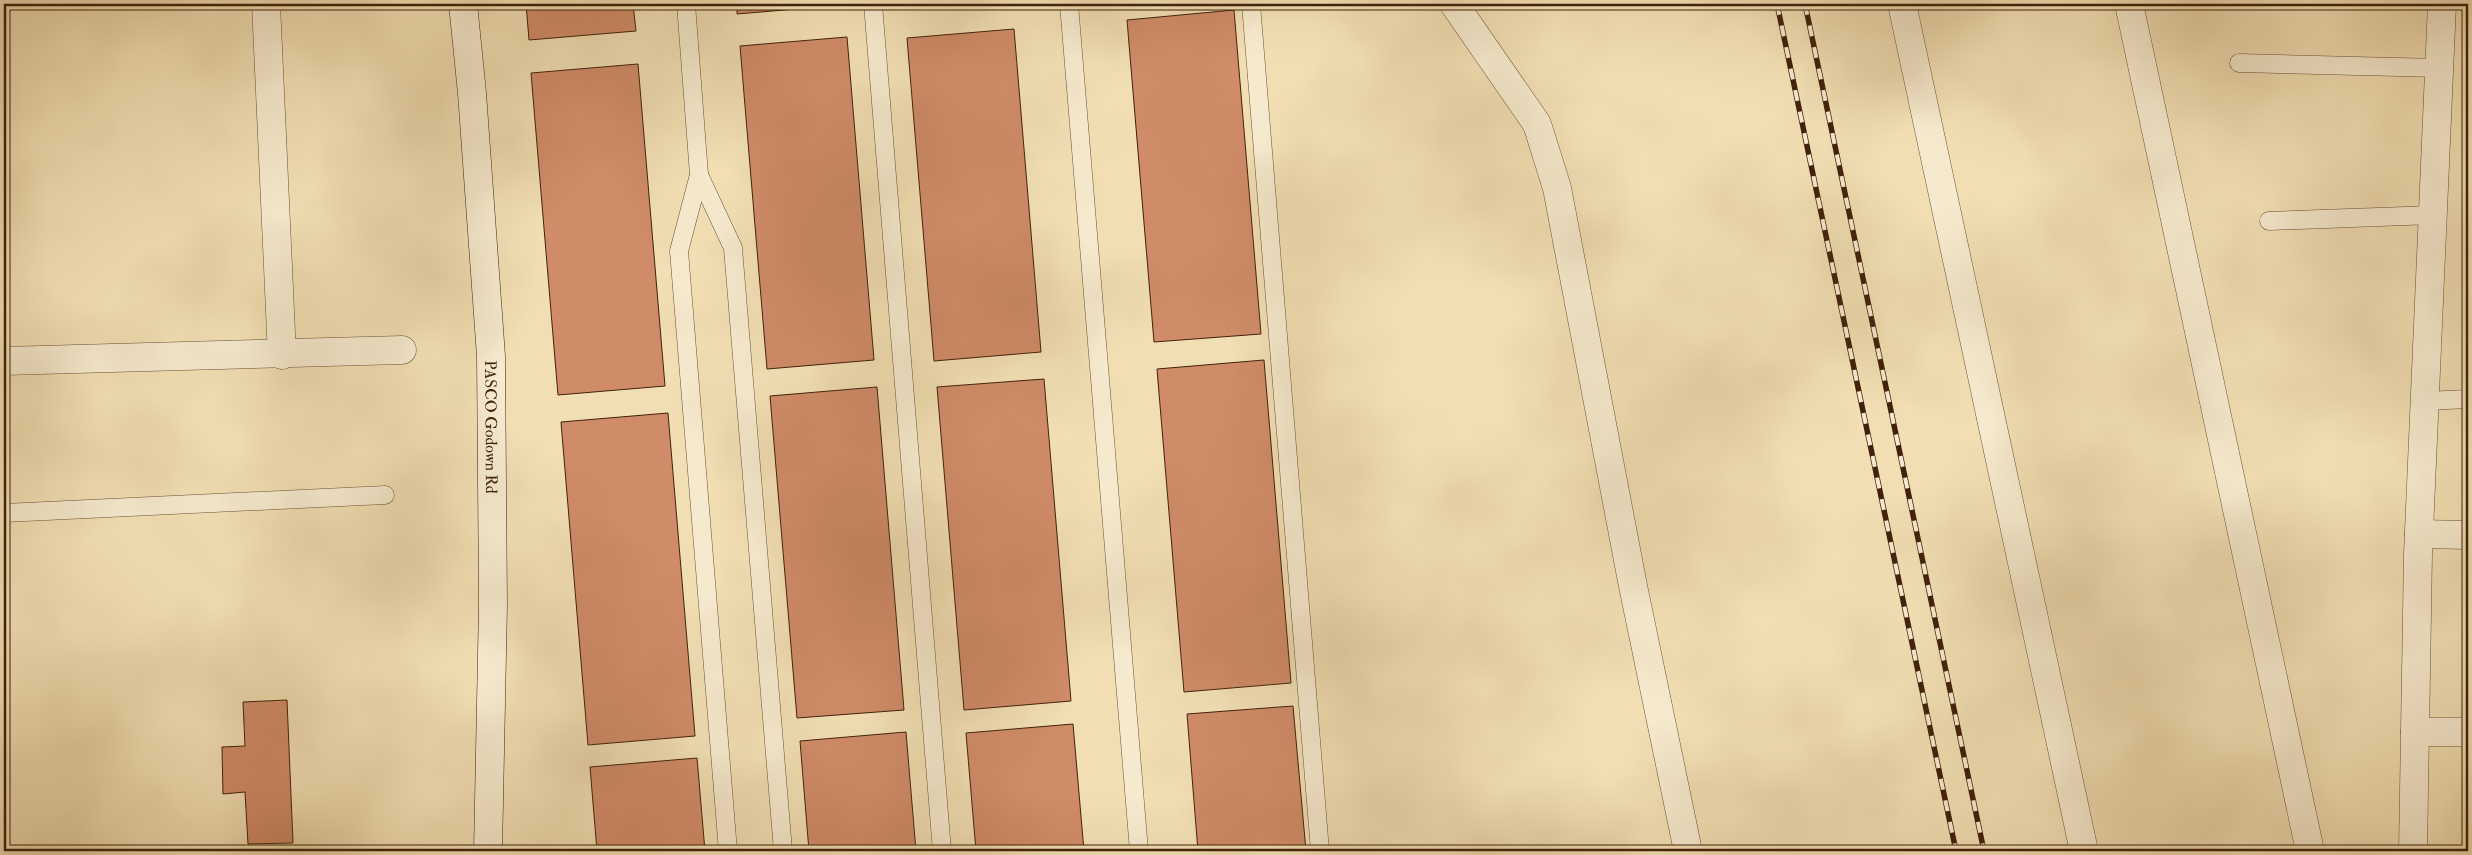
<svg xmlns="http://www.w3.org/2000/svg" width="2472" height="855" font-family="'IM FELL Double Pica',serif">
<rect width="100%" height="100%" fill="#f1dfb3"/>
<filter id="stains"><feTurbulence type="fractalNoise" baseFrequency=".004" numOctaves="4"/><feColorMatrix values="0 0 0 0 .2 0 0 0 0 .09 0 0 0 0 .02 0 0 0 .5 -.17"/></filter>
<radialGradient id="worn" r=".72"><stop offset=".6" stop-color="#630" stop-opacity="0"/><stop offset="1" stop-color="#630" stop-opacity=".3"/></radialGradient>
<g fill="#d08b68" stroke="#41210b">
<path d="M 526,4 L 633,4 L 636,31 L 529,40 Z"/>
<path d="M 737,4 L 844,4 L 844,5 L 737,14 Z"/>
<path d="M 905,4 L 929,4 L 905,6 Z"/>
<path d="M 1234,10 L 1261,334 L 1154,342 L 1127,20 Z"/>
<path d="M 1014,29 L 1041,352 L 934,361 L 907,38 Z"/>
<path d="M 847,37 L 874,360 L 767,369 L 740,46 Z"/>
<path d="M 638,64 L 665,386 L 558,395 L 531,73 Z"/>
<path d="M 1264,360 L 1291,683 L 1184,692 L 1157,369 Z"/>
<path d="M 1044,379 L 1071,701 L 964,710 L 937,387 Z"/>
<path d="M 877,387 L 904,710 L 797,718 L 770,396 Z"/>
<path d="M 668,413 L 695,736 L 588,745 L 561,422 Z"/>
<path d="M 287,700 L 293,843 L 248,844 L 245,792 L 223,794 L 222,747 L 245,746 L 243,702 Z"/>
<path d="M 1293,706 L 1306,851 L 1198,851 L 1187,714 Z"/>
<path d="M 1073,724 L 1084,851 L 976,851 L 966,733 Z"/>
<path d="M 906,732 L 916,851 L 809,851 L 800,741 Z"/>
<path d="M 697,758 L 705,851 L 597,851 L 590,767 Z"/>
</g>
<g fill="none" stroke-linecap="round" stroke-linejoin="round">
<g stroke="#6d5035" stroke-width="19">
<g id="lane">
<path d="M 686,4 L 699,175 L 679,251 L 728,851"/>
<path d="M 873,4 L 942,851"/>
<path d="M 1069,4 L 1139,851"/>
<path d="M 1251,4 L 1320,851"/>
<path d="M 2239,63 L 2439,68"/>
<path d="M 699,175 L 733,248 L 783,851"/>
<path d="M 2269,221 L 2433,215"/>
<path d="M 2425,401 L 2468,399"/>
<path d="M 4,513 L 385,495"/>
</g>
</g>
<g stroke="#6d5035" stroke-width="29">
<g id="street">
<path d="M 266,4 L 282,355"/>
<path d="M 1454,4 L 1537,124 L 1557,188 L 1633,586 L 1688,851"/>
<path d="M 1902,4 L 2084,851"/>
<path d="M 2129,4 L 2310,851"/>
<path d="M 4,361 L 402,350"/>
<path d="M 2419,534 L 2468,535"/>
<path d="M 2415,732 L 2468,732"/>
<path d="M 2413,851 L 2418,554 L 2442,4"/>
</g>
</g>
<g stroke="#41210b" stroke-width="29">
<g id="secondary">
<path id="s1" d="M 463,4 L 472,93 L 491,356 L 493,605 L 488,851"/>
</g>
</g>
<use href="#lane" stroke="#f6eace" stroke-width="18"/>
<use href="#street" stroke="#f6eace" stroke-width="28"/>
<use href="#secondary" stroke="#f6eace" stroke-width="28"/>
<g stroke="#41210b" stroke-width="5.5">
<g id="rail">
<path d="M 1777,4 L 1956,851"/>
<path d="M 1805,4 L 1984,851"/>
</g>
</g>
<use href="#rail" stroke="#f6eace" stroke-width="4" stroke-dasharray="11" stroke-linecap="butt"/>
</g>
<g text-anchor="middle" stroke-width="4.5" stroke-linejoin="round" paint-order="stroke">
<g font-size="16" fill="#41210b" stroke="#f6eace">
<text dy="6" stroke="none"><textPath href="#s1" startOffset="424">PASCO Godown Rd</textPath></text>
</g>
</g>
<rect width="2472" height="855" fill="none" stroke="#f1dfb3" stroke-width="20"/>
<rect x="5" y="5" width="2462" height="845" fill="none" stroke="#41210b" stroke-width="2.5"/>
<rect x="10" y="10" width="2452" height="835" fill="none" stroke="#41210b"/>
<rect width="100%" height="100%" filter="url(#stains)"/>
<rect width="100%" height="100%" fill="url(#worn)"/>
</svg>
